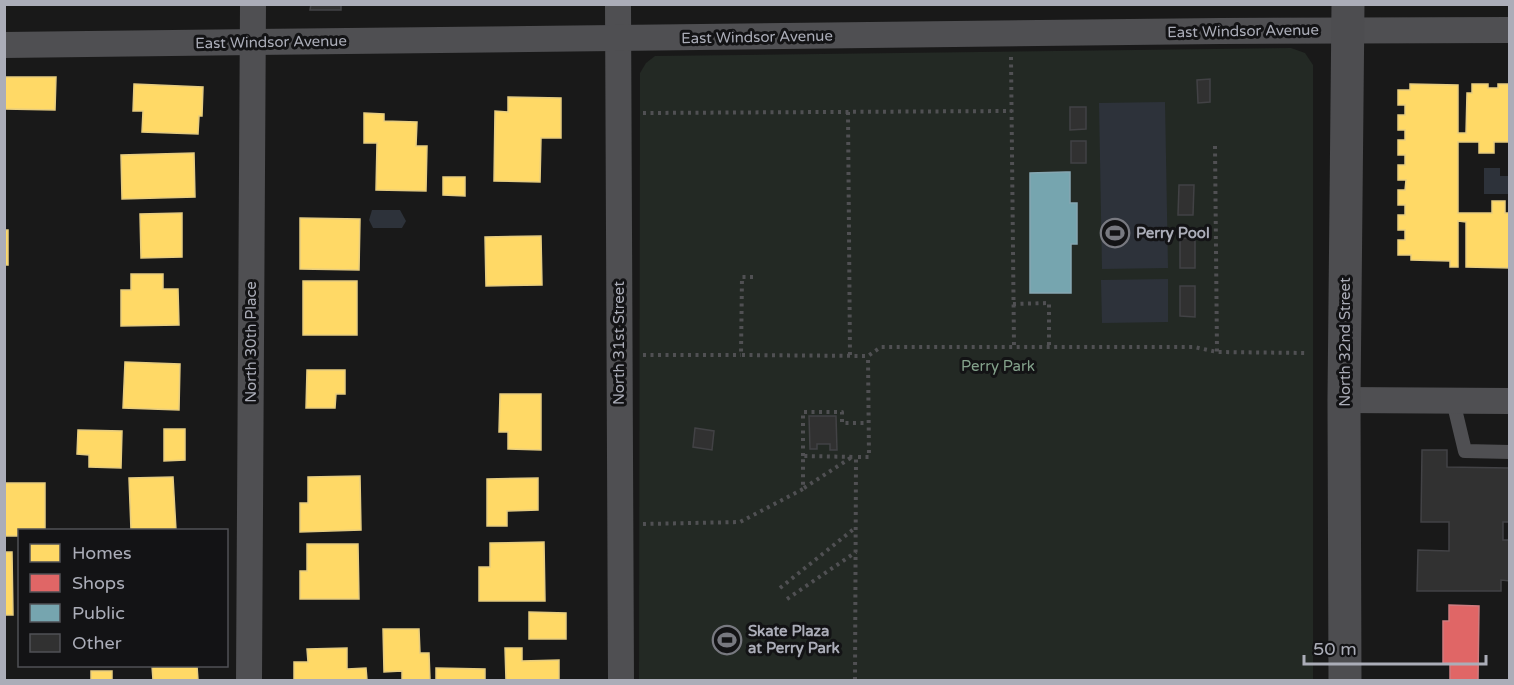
<svg xmlns="http://www.w3.org/2000/svg" width="1514" height="685" font-family="'Varela Round',sans-serif">
<rect width="100%" height="100%" fill="#191919"/>
<path fill="#232924" d="M 1291,48 L 1305,53 L 1313,65 L 1313,680 L 639,680 L 640,73 L 646,63 L 655,56 Z"/>
<g fill="#2d323a">
<path d="M 1165,102 L 1168,268 L 1102,269 L 1099,103 Z"/>
<path d="M 1484,168 L 1500,168 L 1500,176 L 1509,176 L 1509,194 L 1484,194 Z"/>
<path d="M 372,210 L 400,210 L 406,221 L 402,228 L 373,228 L 369,220 Z"/>
<path d="M 1168,279 L 1168,322 L 1102,323 L 1101,280 Z"/>
</g>
<g fill="#ffd966" stroke="#e6cc7f" stroke-width="1.5">
<path d="M 4,77 L 56,77 L 55,110 L 4,109 Z"/>
<path d="M 134,84 L 203,87 L 202,116 L 199,116 L 198,134 L 142,132 L 143,111 L 133,111 Z"/>
<path d="M 1410,84 L 1458,85 L 1458,133 L 1466,133 L 1467,93 L 1472,93 L 1472,84 L 1488,84 L 1488,88 L 1498,88 L 1498,84 L 1510,84 L 1510,142 L 1494,142 L 1494,153 L 1479,153 L 1479,142 L 1458,142 L 1458,213 L 1492,213 L 1492,201 L 1505,201 L 1505,213 L 1510,213 L 1510,268 L 1466,267 L 1466,222 L 1458,221 L 1458,267 L 1450,267 L 1450,261 L 1411,260 L 1411,255 L 1398,255 L 1398,240 L 1405,240 L 1405,230 L 1398,230 L 1398,215 L 1405,215 L 1405,205 L 1398,205 L 1398,190 L 1405,190 L 1406,180 L 1398,180 L 1398,165 L 1405,165 L 1405,155 L 1398,155 L 1398,140 L 1405,140 L 1405,130 L 1398,130 L 1398,115 L 1405,115 L 1405,105 L 1398,105 L 1398,90 L 1410,90 Z"/>
<path d="M 508,97 L 561,98 L 561,138 L 541,138 L 540,182 L 494,181 L 495,111 L 508,112 Z"/>
<path d="M 364,113 L 384,114 L 384,121 L 417,122 L 416,146 L 427,146 L 426,191 L 376,190 L 377,143 L 364,143 Z"/>
<path d="M 194,153 L 195,197 L 122,199 L 121,155 Z"/>
<path d="M 443,177 L 465,177 L 465,196 L 443,195 Z"/>
<path d="M 182,213 L 182,257 L 141,258 L 140,214 Z"/>
<path d="M 300,218 L 360,219 L 359,270 L 300,269 Z"/>
<rect x="4" y="230" width="4" height="35"/>
<path d="M 541,236 L 542,285 L 486,286 L 485,237 Z"/>
<path d="M 131,274 L 163,274 L 163,289 L 178,289 L 179,325 L 121,326 L 121,290 L 131,290 Z"/>
<rect x="303" y="281" width="54" height="54"/>
<path d="M 125,362 L 180,364 L 179,410 L 123,408 Z"/>
<path d="M 307,370 L 345,370 L 345,394 L 336,394 L 335,408 L 306,408 Z"/>
<path d="M 500,394 L 541,394 L 541,450 L 508,449 L 508,432 L 499,432 Z"/>
<path d="M 164,429 L 185,429 L 185,460 L 164,461 Z"/>
<path d="M 78,430 L 122,431 L 121,468 L 89,467 L 89,455 L 77,454 Z"/>
<path d="M 360,476 L 361,530 L 300,532 L 300,503 L 308,503 L 308,477 Z"/>
<path d="M 173,477 L 176,530 L 131,530 L 129,478 Z"/>
<path d="M 538,478 L 538,510 L 507,511 L 507,526 L 487,526 L 487,479 Z"/>
<path d="M 4,483 L 45,483 L 45,530 L 20,530 L 20,536 L 4,536 Z"/>
<path d="M 544,542 L 545,601 L 479,601 L 479,567 L 490,567 L 490,543 Z"/>
<path d="M 307,544 L 358,544 L 359,599 L 300,599 L 300,571 L 307,571 Z"/>
<path d="M 4,552 L 12,552 L 13,615 L 4,615 Z"/>
<path d="M 529,612 L 566,613 L 566,639 L 529,639 Z"/>
<path d="M 383,629 L 419,629 L 420,653 L 429,653 L 430,680 L 402,680 L 402,671 L 384,672 Z"/>
<path d="M 347,648 L 347,669 L 366,668 L 367,680 L 294,680 L 294,662 L 308,662 L 307,649 Z"/>
<path d="M 505,648 L 522,648 L 522,661 L 559,660 L 559,680 L 506,680 Z"/>
<path d="M 152,666 L 197,666 L 198,680 L 153,680 Z"/>
<path d="M 436,668 L 485,669 L 485,680 L 436,680 Z"/>
<rect x="91" y="671" width="21" height="9"/>
</g>
<path fill="#e06666" stroke="#d07b7f" stroke-width="1.5" d="M 1449,605 L 1479,606 L 1478,680 L 1450,680 L 1450,664 L 1443,664 L 1443,621 L 1449,621 Z"/>
<path fill="#76a5af" stroke="#86a7b2" stroke-width="1.5" d="M 1066,172 L 1070,172 L 1070,203 L 1077,203 L 1077,244 L 1071,244 L 1071,293 L 1030,293 L 1030,173 Z"/>
<g fill="#313131" stroke="#424245" stroke-width="1.5">
<path d="M 311,4 L 341,4 L 341,10 L 310,10 Z"/>
<path d="M 1210,79 L 1210,102 L 1198,103 L 1197,80 Z"/>
<path d="M 1070,107 L 1086,107 L 1086,129 L 1070,130 Z"/>
<rect x="1071" y="141" width="15" height="22"/>
<path d="M 1179,185 L 1194,185 L 1193,215 L 1178,215 Z"/>
<rect x="1180" y="238" width="15" height="30"/>
<path d="M 1180,286 L 1195,286 L 1195,317 L 1180,316 Z"/>
<path d="M 809,416 L 836,416 L 837,450 L 830,450 L 830,444 L 817,444 L 817,449 L 810,449 Z"/>
<path d="M 695,428 L 714,431 L 712,450 L 693,447 Z"/>
<path d="M 1422,450 L 1447,450 L 1447,467 L 1510,468 L 1510,522 L 1503,522 L 1503,540 L 1510,540 L 1510,581 L 1501,580 L 1501,591 L 1417,591 L 1418,550 L 1449,551 L 1449,522 L 1421,522 Z"/>
</g>
<g fill="none" stroke-linecap="round" stroke-linejoin="round">
<g stroke="#505053" stroke-width="4" stroke-dasharray="3 4.5" stroke-linecap="butt">
<path d="M 1011,57 L 1014,347"/>
<path d="M 848,112 L 850,356"/>
<path d="M 643,113 L 1012,111"/>
<path d="M 1215,146 L 1217,352"/>
<path d="M 753,277 L 742,277 L 741,355 L 868,356 L 881,347 L 1194,347 L 1217,352 L 1308,353"/>
<path d="M 1013,304 L 1049,303 L 1049,347"/>
<path d="M 643,355 L 741,355"/>
<path d="M 803,456 L 803,412 L 842,412 L 842,423 L 868,423"/>
<path d="M 804,488 L 852,457"/>
<path d="M 643,524 L 740,522 L 803,489 L 803,456 L 856,457"/>
<path d="M 780,588 L 855,528"/>
<path d="M 787,599 L 856,552"/>
<path d="M 855,680 L 856,457 L 869,457 L 868,356"/>
</g>
<path stroke="#4f4f52" stroke-width="14" d="M 1453,401 L 1465,451 L 1510,452"/>
<g stroke="#4f4f52" stroke-width="26">
<path d="M 618,4 L 621,680"/>
<path d="M 4,45 L 1220,31 L 1510,30"/>
<path d="M 1344,400 L 1510,401"/>
<path d="M 249,680 L 253,4"/>
</g>
<path stroke="#4d4d50" stroke-width="33" d="M 1345,680 L 1344,400 L 1348,4"/>
</g>
<defs>
<g id="stadium-ring" transform="scale(1.5)"><circle r="9.5" fill="#131315" stroke="#787980" stroke-width="1.5"/><path d="M0-5a6.5 5 0 1 0 0 10a6.5 5 0 1 0 0-10ZM-3.5-1.8h7v3.6h-7Z" fill="#787980"/></g>
</defs>
<g fill-rule="evenodd">
<use href="#stadium-ring" x="1115" y="233"/>
<use href="#stadium-ring" x="727" y="640"/>
</g>
<g text-anchor="middle" stroke-width="6" stroke-linejoin="round" paint-order="stroke">
<g font-size="15" fill="#abadb8" stroke="#131315">
<text transform="translate(1243 31) rotate(-1)" y="5">East Windsor Avenue</text>
<text transform="translate(757 37) rotate(-1)" y="5">East Windsor Avenue</text>
<text transform="translate(271 42) rotate(-1)" y="5">East Windsor Avenue</text>
<text transform="translate(251 342) rotate(-90)" y="5">North 30th Place</text>
<text transform="translate(1345 342) rotate(-90)" y="5">North 32nd Street</text>
<text transform="translate(619 343) rotate(-90)" y="5">North 31st Street</text>
</g>
<g font-size="15" font-weight="bold" fill="#abadb8" stroke="#131315" text-anchor="start">
<text x="1136" y="238">Perry Pool</text>
<text x="748" y="636">Skate Plaza<tspan x="748" dy="17">at Perry Park</tspan></text>
</g>
<g font-size="15" fill="#84a28c" stroke="#131315">
<text x="998" y="371">Perry Park</text>
</g>
</g>
<rect width="1514" height="685" fill="none" stroke="#abadb8" stroke-width="12"/>
<rect x="18" y="529" width="210" height="138" fill="#131315" stroke="#505156" stroke-width="1.5"/>
<rect x="30" y="544" width="30" height="18" fill="#ffd966" stroke="#505156" stroke-width="1.5"/>
<text x="72" y="559" font-size="18" fill="#abadb8">Homes</text>
<rect x="30" y="574" width="30" height="18" fill="#e06666" stroke="#505156" stroke-width="1.5"/>
<text x="72" y="589" font-size="18" fill="#abadb8">Shops</text>
<rect x="30" y="604" width="30" height="18" fill="#76a5af" stroke="#505156" stroke-width="1.5"/>
<text x="72" y="619" font-size="18" fill="#abadb8">Public</text>
<rect x="30" y="634" width="30" height="18" fill="#313131" stroke="#505156" stroke-width="1.5"/>
<text x="72" y="649" font-size="18" fill="#abadb8">Other</text>
<path d="M1304 655v9h182v-9" fill="none" stroke="#abadb8" stroke-width="3"/>
<text x="1313" y="655" font-size="18" fill="#abadb8" stroke="#131315" stroke-width="4.5" paint-order="stroke">50 m</text>
</svg>
